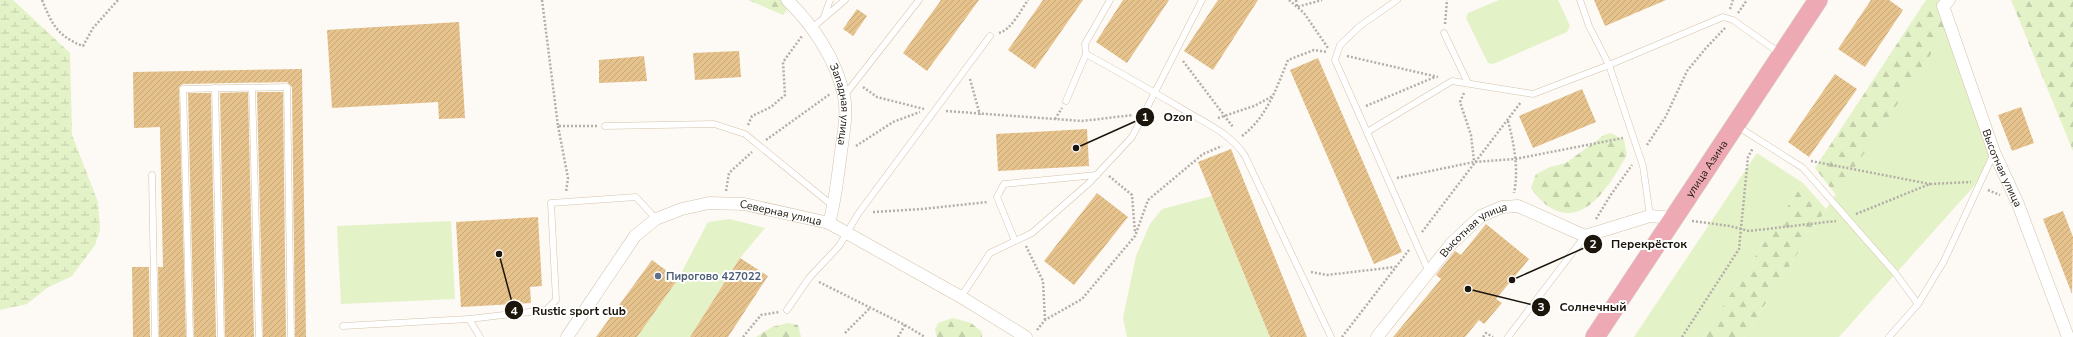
<svg xmlns="http://www.w3.org/2000/svg" width="2073" height="337" font-family="'Nunito Sans',sans-serif">
<defs>
<pattern id="forest-firs" width="22" height="20" patternUnits="userSpaceOnUse"><rect width="22" height="20" fill="#e4f2c8"/><path d="M5 1l3.5 6h-7zM16 11l3.5 6h-7z" fill="#c3cfab"/></pattern>
<pattern id="wetland-marsh" width="20" height="14" patternUnits="userSpaceOnUse"><rect width="20" height="14" fill="#e4f2c8"/><path d="M1 5h8M5 5V1M11 12h8M15 12V8" fill="none" stroke="#c3cfab"/></pattern>
<pattern id="building-hatch" width="6" height="6" patternUnits="userSpaceOnUse"><rect width="6" height="6" fill="#e6c28c"/><path d="M-1 1l2-2M0 6l6-6M5 7l2-2" fill="none" stroke="#c5a678"/></pattern>
</defs>
<rect width="100%" height="100%" fill="#fdf9f4"/>
<g fill="#e4f2c8">
<path d="M 1499,0 L 1558,0 L 1570,26 L 1567,32 L 1493,64 L 1488,63 L 1466,18 L 1468,13 Z"/>
<path d="M 1948,29 L 1996,151 L 1974,186 L 1839,337 L 1744,337 L 1826,209 Z"/>
<path d="M 1757,153 L 1803,183 L 1703,337 L 1634,337 Z"/>
<path d="M 1212,196 L 1270,337 L 1127,337 L 1123,318 L 1136,256 L 1150,224 L 1162,209 Z"/>
<path d="M 730,219 L 765,228 L 740,258 L 690,337 L 637,337 L 678,279 L 708,222 Z"/>
<path d="M 451,221 L 455,299 L 341,304 L 337,226 Z"/>
</g>
<g fill="url(#forest-firs)">
<path d="M 748,0 L 781,0 L 787,10 L 783,15 Z"/>
<path d="M 1926,0 L 1943,0 L 1948,29 L 1836,195 L 1815,168 Z"/>
<path d="M 2011,0 L 2073,0 L 2073,151 Z"/>
<path d="M 1611,133 L 1624,140 L 1627,155 C 1619,168 1611,183 1601,194 C 1576,223 1551,217 1531,188 L 1536,174 L 1550,167 L 1566,163 L 1604,135 Z"/>
<path d="M 1803,183 L 1826,209 L 1744,337 L 1703,337 Z"/>
<path d="M 953,318 L 971,323 L 982,332 L 982,337 L 937,337 L 935,330 L 938,323 Z"/>
<path d="M 788,323 L 798,325 L 801,337 L 756,337 L 772,327 Z"/>
</g>
<path fill="url(#wetland-marsh)" d="M 0,0 L 13,0 L 70,53 L 72,135 L 98,202 L 100,230 L 95,245 L 72,276 L 47,288 L 27,304 L 0,310 Z"/>
<g fill="url(#building-hatch)">
<path d="M 941,0 L 979,0 L 927,71 L 903,53 Z"/>
<path d="M 1043,0 L 1083,0 L 1035,69 L 1008,50 Z"/>
<path d="M 1123,0 L 1169,0 L 1127,63 L 1096,42 Z"/>
<path d="M 1218,0 L 1258,0 L 1213,70 L 1184,51 Z"/>
<path d="M 1594,0 L 1666,0 L 1605,26 Z"/>
<path d="M 1871,0 L 1889,0 L 1903,10 L 1865,67 L 1838,49 Z"/>
<path d="M 857,9 L 867,16 L 853,36 L 843,29 Z"/>
<path d="M 459,22 L 465,118 L 439,119 L 438,102 L 332,108 L 327,30 Z"/>
<path d="M 739,51 L 741,77 L 695,80 L 693,53 Z"/>
<path d="M 644,56 L 647,81 L 599,83 L 599,60 Z"/>
<path d="M 1318,58 L 1402,252 L 1374,264 L 1290,70 Z"/>
<path d="M 302,69 L 306,337 L 295,337 L 292,87 L 287,82 L 183,84 L 179,87 L 186,337 L 159,337 L 158,267 L 163,267 L 160,127 L 134,128 L 133,72 Z"/>
<path d="M 1835,74 L 1857,89 L 1809,157 L 1788,142 Z"/>
<path d="M 1582,89 L 1596,122 L 1533,148 L 1519,116 Z"/>
<path d="M 248,92 L 254,337 L 225,337 L 220,93 Z"/>
<path d="M 257,92 L 283,92 L 286,337 L 263,337 Z"/>
<path d="M 188,93 L 211,93 L 216,337 L 194,337 Z"/>
<path d="M 2021,107 L 2034,143 L 2012,151 L 1998,115 Z"/>
<path d="M 1087,129 L 1089,166 L 998,171 L 996,134 Z"/>
<path d="M 1231,149 L 1307,337 L 1270,337 L 1198,162 Z"/>
<path d="M 1097,193 L 1128,217 L 1074,285 L 1044,261 Z"/>
<path d="M 2063,211 L 2073,237 L 2072,294 L 2043,219 Z"/>
<path d="M 538,217 L 542,286 L 530,287 L 531,303 L 461,307 L 456,222 Z"/>
<path d="M 1486,224 L 1529,259 L 1496,299 L 1502,303 L 1484,324 L 1479,320 L 1465,337 L 1393,337 L 1441,279 L 1436,275 L 1455,251 L 1461,255 Z"/>
<path d="M 740,258 L 768,276 L 728,337 L 690,337 Z"/>
<path d="M 652,260 L 678,279 L 637,337 L 596,337 Z"/>
<path d="M 132,267 L 149,267 L 150,337 L 133,337 Z"/>
</g>
<g fill="none" stroke-linecap="round" stroke-linejoin="round">
<g stroke="#d3c3ab" stroke-width="7">
<g id="lane">
<path d="M 1110,0 L 1085,44 L 1086,54 C 1119,72 1152,91 1184,110 C 1206,123 1231,134 1245,156 L 1331,337"/>
<path d="M 1397,0 L 1360,26 L 1340,45 L 1335,60 L 1428,270"/>
<path d="M 1580,0 L 1589,26 L 1609,65 L 1643,166 L 1650,216"/>
<path d="M 824,17 L 830,0"/>
<path d="M 812,28 L 845,0"/>
<path d="M 1444,33 L 1468,83"/>
<path d="M 215,88 L 221,337"/>
<path d="M 252,88 L 259,337"/>
<path d="M 844,96 L 919,0"/>
<path d="M 1066,101 L 1086,54"/>
<path d="M 605,126 L 714,124 L 745,134 L 833,206"/>
<path d="M 1737,126 L 1803,168 L 1896,274 L 1918,304"/>
<path d="M 1367,132 L 1452,81 L 1533,94 L 1609,65 L 1723,17 L 1733,20 L 1781,54"/>
<path d="M 152,175 L 155,337"/>
<path d="M 1015,241 L 997,197 L 1004,184 L 1097,175"/>
<path d="M 961,297 L 990,253 L 1032,233 L 1089,183 L 1132,137 L 1202,0"/>
<path d="M 787,310 L 809,278 L 839,246 L 858,214 L 990,36"/>
<path d="M 343,326 L 469,319"/>
<path d="M 190,337 L 183,89 L 287,87 L 291,337"/>
<path d="M 480,337 L 469,319 L 546,310 L 556,300 L 551,203 L 636,197 L 656,219"/>
<path d="M 1508,337 L 1585,236"/>
<path d="M 1889,337 L 1918,304 L 1944,261 L 1994,153"/>
</g>
</g>
<g stroke="#d3c3ab" stroke-width="13">
<g id="street">
<path id="s1" d="M 787,0 C 813,25 836,59 844,96 C 848,116 842,140 840,160 C 837,181 835,202 829,223"/>
<path id="s2" d="M 1949,0 L 1943,6 L 1994,152 L 2018,204 L 2068,337"/>
<path id="s3" d="M 567,337 L 635,236 L 656,219 L 682,209 L 709,203 L 744,204 L 829,223 L 961,297 L 1026,337"/>
<path id="s4" d="M 1377,337 L 1451,244 L 1481,216 L 1502,207 L 1518,206 L 1585,236 L 1650,216 L 1674,218"/>
</g>
</g>
<g stroke="#d6d5d3" stroke-width="20">
<g id="primary">
<path id="s5" d="M 1595,337 L 1818,0"/>
</g>
</g>
<g stroke="#b3aea8" stroke-width="2.5" stroke-dasharray="2 2" stroke-linecap="butt">
<path d="M 42,0 C 52,24 57,36 83,46 L 93,28 L 118,0"/>
<path d="M 542,0 L 558,126 L 597,126"/>
<path d="M 1289,0 L 1304,13 L 1328,48"/>
<path d="M 1296,0 L 1297,7 L 1322,0"/>
<path d="M 1730,9 L 1733,0"/>
<path d="M 1738,13 L 1747,0"/>
<path d="M 1445,24 L 1447,0"/>
<path d="M 999,33 C 1011,30 1021,10 1028,0"/>
<path d="M 1347,56 L 1438,77"/>
<path d="M 1183,61 L 1233,127"/>
<path d="M 970,79 L 980,115"/>
<path d="M 863,87 L 877,97 L 924,109"/>
<path d="M 1464,93 L 1460,102 L 1471,135 L 1474,161"/>
<path d="M 1366,106 L 1435,77"/>
<path d="M 946,111 L 1082,121 L 1133,115"/>
<path d="M 1218,118 L 1254,106 L 1273,96"/>
<path d="M 1055,119 L 1062,108"/>
<path d="M 1508,121 C 1514,144 1519,169 1514,193"/>
<path d="M 748,125 L 752,116 L 771,107 L 785,95 L 783,62 L 802,36"/>
<path d="M 558,126 L 568,178 L 566,192"/>
<path d="M 1242,136 C 1267,117 1276,89 1288,60 L 1314,50 L 1327,52"/>
<path d="M 766,140 L 830,94"/>
<path d="M 1647,145 L 1666,116 L 1687,71 L 1706,48 L 1725,28"/>
<path d="M 856,146 L 893,122 L 920,112"/>
<path d="M 1811,161 L 1930,184"/>
<path d="M 1109,176 L 1132,195 L 1135,233"/>
<path d="M 1397,178 L 1474,162 L 1515,159 L 1623,138"/>
<path d="M 1988,190 L 2000,195"/>
<path d="M 726,191 L 729,173 L 752,152"/>
<path d="M 873,212 L 922,209 L 988,202"/>
<path d="M 1856,214 L 1930,184 L 1971,182"/>
<path d="M 1596,219 L 1610,196 L 1632,165"/>
<path d="M 1692,221 L 1730,226 L 1749,231 L 1836,221"/>
<path d="M 1422,232 L 1521,102"/>
<path d="M 1026,246 L 1043,281 L 1045,320"/>
<path d="M 1311,272 L 1327,275 L 1395,267"/>
<path d="M 819,282 L 905,325 L 925,337"/>
<path d="M 1037,330 L 1045,320 L 1082,299 L 1135,236 L 1148,200 L 1203,154 L 1222,146"/>
<path d="M 845,333 L 870,308"/>
<path d="M 743,337 L 761,315 L 779,312"/>
<path d="M 898,337 L 905,325"/>
<path d="M 1342,337 L 1409,250"/>
<path d="M 1483,337 L 1486,333 L 1493,337"/>
<path d="M 1682,337 L 1739,249 L 1748,157 L 1753,148"/>
</g>
<use href="#lane" stroke="#fff" stroke-width="6"/>
<use href="#street" stroke="#fff" stroke-width="12"/>
<use href="#primary" stroke="#edaab5" stroke-width="19"/>
</g>
<circle fill="#5c6f8a" stroke="#fff" stroke-width="1.5" cx="658" cy="276" r="4"/>
<g text-anchor="middle" stroke-width="4" stroke-linejoin="round" paint-order="stroke">
<g font-size="11" fill="#1b150c" stroke="#fff">
<text dy="4" stroke="none"><textPath href="#s1" startOffset="121">Западная улица</textPath></text>
<text dy="4" stroke="none"><textPath href="#s2" startOffset="181">Высотная улица</textPath></text>
<text dy="4" stroke="none"><textPath href="#s5" startOffset="202">улица Азина</textPath></text>
<text dy="4" stroke="none"><textPath href="#s3" startOffset="277">Северная улица</textPath></text>
<text dy="4" stroke="none"><textPath href="#s4" startOffset="146">Высотная улица</textPath></text>
</g>
<g font-size="11" font-weight="bold" fill="#4e5e75" stroke="#fff" text-anchor="start">
<text x="666" y="280">Пирогово 427022</text>
</g>
</g>
<path fill="none" stroke="#1b150c" stroke-width="1.5" d="M1076 148L1145 117M1512 280L1593 244M1468 289L1541 307M499 254L514 310"/>
<g fill="#1b150c" stroke="#fff" stroke-width="1.5">
<circle cx="1076" cy="148" r="4"/>
<circle cx="1512" cy="280" r="4"/>
<circle cx="1468" cy="289" r="4"/>
<circle cx="499" cy="254" r="4"/>
<circle cx="1145" cy="117" r="10"/>
<circle cx="1593" cy="244" r="10"/>
<circle cx="1541" cy="307" r="10"/>
<circle cx="514" cy="310" r="10"/>
</g>
<g font-size="12" text-anchor="middle" font-weight="bold" fill="#fff">
<text x="1145" y="121">1</text>
<text x="1593" y="248">2</text>
<text x="1541" y="311">3</text>
<text x="514" y="315">4</text>
</g>
<g font-size="12" text-anchor="middle" font-weight="bold" fill="#1b150c" stroke="#fff" stroke-width="4" stroke-linejoin="round" paint-order="stroke">
<text x="1178" y="121">Ozon</text>
<text x="1649" y="248">Перекрёсток</text>
<text x="1593" y="311">Солнечный</text>
<text x="579" y="315">Rustic sport club</text>
</g>
</svg>
